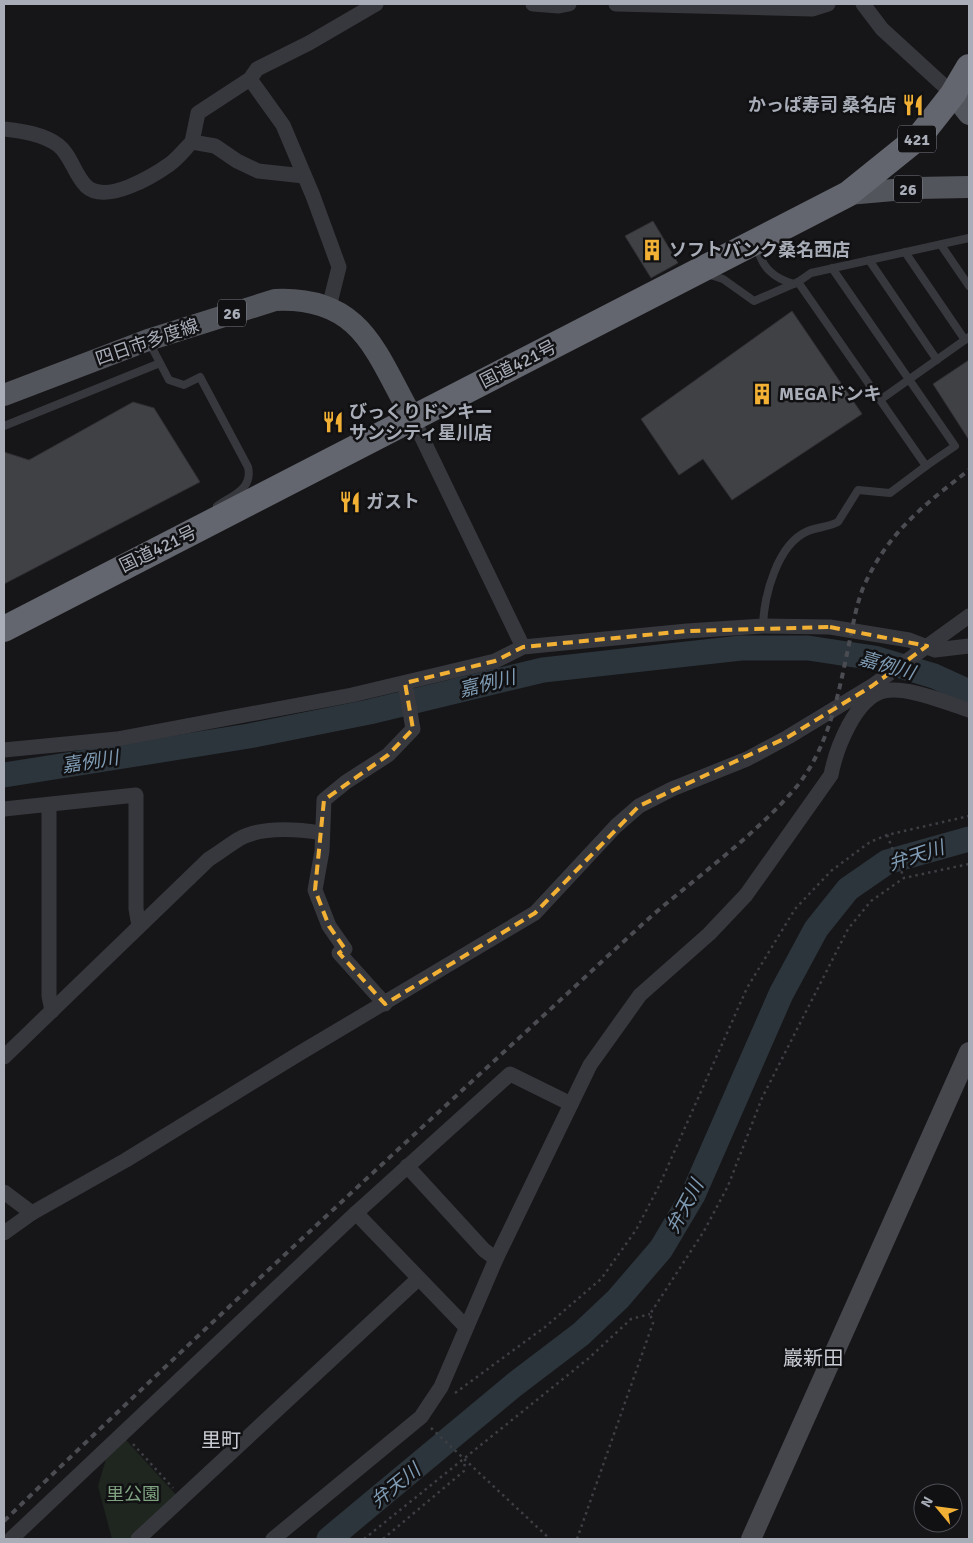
<svg xmlns="http://www.w3.org/2000/svg" width="973" height="1543" font-family="Signika,'Noto Sans JP',sans-serif">
<rect width="100%" height="100%" fill="#161618"/>
<path fill="#1e261f" d="M 126,1440 L 177,1496 L 130,1539 L 112,1539 L 98,1486 L 106,1459 Z"/>
<g fill="none" stroke-linecap="round" stroke-linejoin="round">
<g stroke="#2c353c" stroke-width="25">
<path d="M 4,775 L 249,736 L 369,712 L 543,670 L 741,648 L 808,648 L 874,658 L 934,676 L 969,692"/>
<path d="M 329,1539 L 514,1385 L 581,1334 L 618,1299 L 661,1249 L 693,1195 L 781,994 L 816,929 L 848,889 L 887,862 L 969,839"/>
</g>
</g>
<g fill="#404145" stroke="#303034">
<path d="M 653,221 L 678,263 L 651,278 L 625,236 Z"/>
<path d="M 792,311 L 862,414 L 732,500 L 703,459 L 679,475 L 641,419 Z"/>
<path d="M 969,360 L 969,440 L 933,384 Z"/>
<path d="M 133,402 L 154,408 L 200,482 L 4,584 L 4,452 L 29,460 Z"/>
</g>
<g fill="none" stroke-linecap="round" stroke-linejoin="round">
<g stroke="#3d3f44" stroke-width="2.5" stroke-dasharray="2.5 4" stroke-linecap="butt">
<path d="M 887,835 L 904,878"/>
<path d="M 455,1393 L 545,1327 L 601,1279 L 636,1230 L 659,1186 L 747,988 L 795,909 L 831,871 L 870,842 L 887,835 L 969,816"/>
<path d="M 431,1428 L 550,1539"/>
<path d="M 133,1444 L 173,1488"/>
<path d="M 364,1539 L 589,1358 L 631,1319 L 650,1314"/>
<path d="M 383,1539 L 464,1471 L 465,1460"/>
<path d="M 577,1539 L 653,1323 L 650,1314 L 704,1231 L 728,1186 L 762,1098 L 848,929 L 871,901 L 904,878 L 969,864"/>
</g>
<g stroke="#37383d" stroke-width="8">
<path d="M 757,245 C 761,267 773,278 794,284"/>
<path d="M 941,245 L 969,286"/>
<path d="M 905,252 L 965,340"/>
<path d="M 869,260 L 937,360"/>
<path d="M 832,268 L 955,446 L 926,466"/>
<path d="M 707,274 L 723,279 L 754,301 L 798,282 L 811,273 L 969,238"/>
<path d="M 149,342 L 169,380 L 184,385 L 200,377 L 248,467 C 253,489 233,495 217,506"/>
<path d="M 880,400 L 969,337"/>
<path d="M 4,426 L 160,363"/>
<path d="M 763,626 C 764,596 777,544 808,531 C 818,527 828,527 838,522 L 858,490 L 890,493 L 926,466 L 798,282"/>
</g>
<g stroke="#37383d" stroke-width="15">
<path d="M 533,4 L 559,6 L 569,4"/>
<path d="M 616,4 L 812,9 L 828,4"/>
<path d="M 863,4 L 882,29 L 953,94"/>
<path d="M 250,79 L 283,125 L 313,196 L 339,267 L 329,307"/>
<path d="M 4,129 C 22,131 43,134 58,145 C 71,155 74,174 86,186 C 106,205 153,176 170,164 C 178,158 185,149 192,142 L 215,146 L 237,161 L 258,171 L 304,176"/>
<path d="M 192,142 L 198,113 L 250,79 L 257,69 L 309,43 L 376,4"/>
<path d="M 413,419 L 523,647"/>
<path d="M 4,750 L 117,739 L 352,695 L 495,661 L 523,647 L 687,631 L 763,626 L 830,627 L 909,640 L 935,650 L 969,646"/>
<path d="M 49,805 L 49,996 L 52,1011"/>
<path d="M 4,809 L 136,795 L 136,909 L 139,926"/>
<path d="M 385,1004 L 339,953 L 345,949 L 329,926 L 315,890 L 322,851 L 324,800 L 346,782 L 388,755 L 413,729 L 405,683"/>
<path d="M 4,1057 L 209,859 C 219,853 229,845 239,839 C 262,826 297,829 322,833"/>
<path d="M 407,1166 L 484,1250 L 496,1259"/>
<path d="M 4,1192 L 32,1213"/>
<path d="M 356,1213 L 465,1326"/>
<path d="M 4,1233 L 32,1213 L 126,1160 L 300,1053 L 535,913 L 616,826 L 639,806 L 672,789 L 747,759 L 788,737 L 872,686 L 969,616"/>
<path d="M 11,1539 L 356,1213 L 510,1074 L 571,1104"/>
<path d="M 138,1539 L 418,1279"/>
<path d="M 273,1539 L 421,1417 L 441,1387 L 496,1259 L 590,1065 L 640,995 L 709,934 L 746,895 L 831,775 C 836,749 855,698 884,691 C 907,686 947,703 969,710"/>
</g>
<path stroke="#45474d" stroke-width="20" d="M 751,1539 L 969,1052"/>
<g stroke="#53555c" stroke-width="22">
<path d="M 953,94 L 969,114"/>
<path d="M 848,194 L 916,188 L 969,187"/>
<path d="M 4,395 L 148,340 L 275,300 C 363,296 376,354 413,419"/>
</g>
<path stroke="#63666e" stroke-width="26" d="M 4,629 L 848,194 L 920,136 L 953,94 L 969,67"/>
<path stroke="#4a4c52" stroke-width="4" stroke-dasharray="6 5" stroke-linecap="butt" d="M 4,1521 C 181,1350 361,1183 542,1017 C 580,982 617,947 655,913 C 701,874 752,837 792,792 C 828,752 838,696 849,644 C 853,625 856,606 863,588 C 887,533 924,505 969,470"/>
</g>
<path fill="none" stroke="#f2b134" stroke-width="4" stroke-dasharray="10 6" stroke-linejoin="round" d="M 830,627 L 927,646 L 872,686 L 788,737 L 639,806 L 535,913 L 385,1004 L 339,953 L 345,949 L 329,926 L 315,890 L 324,800 L 388,755 L 413,729 L 405,683 L 495,661 L 523,647 L 687,631 Z"/>
<defs>
<g id="restaurant-bare" transform="scale(1.725)"><path d="M-5-6h1v4h1v-4h1v4h1v-4h1v5L-1.5 .5V6h-2V.5L-5-1ZM5-6V6H3V1.5H1.5Q1.5-4 5-6Z" fill="#f2b134" stroke="#111113" stroke-width="2.5" paint-order="stroke"/></g>
<g id="building-bare" transform="scale(1.725)"><path d="M-4-6H4V6H1V3H-1V6H-4ZM-2.5-4.3h1.7v1.8h-1.7ZM.8-4.3h1.7v1.8H.8ZM-2.5-1h1.7V.8h-1.7ZM.8-1h1.7V.8H.8Z" fill="#f2b134" stroke="#111113" stroke-width="2.5" paint-order="stroke"/></g>
</defs>
<g fill-rule="evenodd">
<use href="#restaurant-bare" x="913" y="105"/>
<use href="#building-bare" x="652" y="250"/>
<use href="#building-bare" x="762" y="394"/>
<use href="#restaurant-bare" x="333" y="422"/>
<use href="#restaurant-bare" x="350" y="502"/>
</g>
<g text-anchor="middle" stroke-width="5" stroke-linejoin="round" paint-order="stroke">
<g fill="#111113" stroke="#7b7e86" stroke-width="1">
<rect x="898" y="125.5" width="38" height="27" rx="4"/>
<rect x="894" y="175.5" width="28" height="27" rx="4"/>
<rect x="218" y="299.5" width="28" height="27" rx="4"/>
</g>
<g font-size="16" font-weight="bold" fill="#a8adb8">
<text x="917" y="145">421</text>
<text x="908" y="195">26</text>
<text x="232" y="319">26</text>
</g>
<g font-size="18" font-weight="bold" fill="#a8adb8" stroke="#111113" text-anchor="start">
<text x="896" y="111" text-anchor="end">かっぱ寿司 桑名店</text>
<text x="669" y="256">ソフトバンク桑名西店</text>
<text x="779" y="400">MEGAドンキ</text>
<text x="349" y="418">びっくりドンキー<tspan x="349" dy="21">サンシティ星川店</tspan></text>
<text x="366" y="508">ガスト</text>
</g>
<g font-size="18" fill="#a8adb8" stroke="#111113">
<text transform="translate(147 342) rotate(-19)" y="6">四日市多度線</text>
<text transform="translate(518 364) rotate(-27)" y="6">国道421号</text>
<text transform="translate(158 549) rotate(-26)" y="6">国道421号</text>
</g>
<g font-size="18" fill="#7fa381" stroke="#111113">
<text x="133" y="1500">里公園</text>
</g>
<g font-size="19" font-style="italic" fill="#7f9bb3" stroke="#111113">
<text transform="translate(887 665) rotate(16)" y="7">嘉例川</text>
<text transform="translate(487 683) rotate(-14)" y="7">嘉例川</text>
<text transform="translate(90 761) rotate(-9)" y="7">嘉例川</text>
<text transform="translate(916 855) rotate(-18)" y="7">弁天川</text>
<text transform="translate(684 1206) rotate(-62)" y="7">弁天川</text>
<text transform="translate(395 1485) rotate(-39)" y="7">弁天川</text>
</g>
<g font-size="20" fill="#c9ccd4" stroke="#111113">
<text x="813" y="1365">巖新田</text>
<text x="221" y="1447">里町</text>
</g>
</g>
<rect width="973" height="1543" fill="none" stroke="#a8adb8" stroke-width="10"/>
<g transform="translate(938 1508) rotate(299)"><circle r="24" fill="#111113" stroke="#4d4f55"/>
<path d="M0-4L9 19L0 12L-9 19Z" fill="#f2b134"/>
<text y="-8" font-size="14" font-weight="bold" text-anchor="middle" fill="#a8adb8">N</text>
</g>
</svg>
